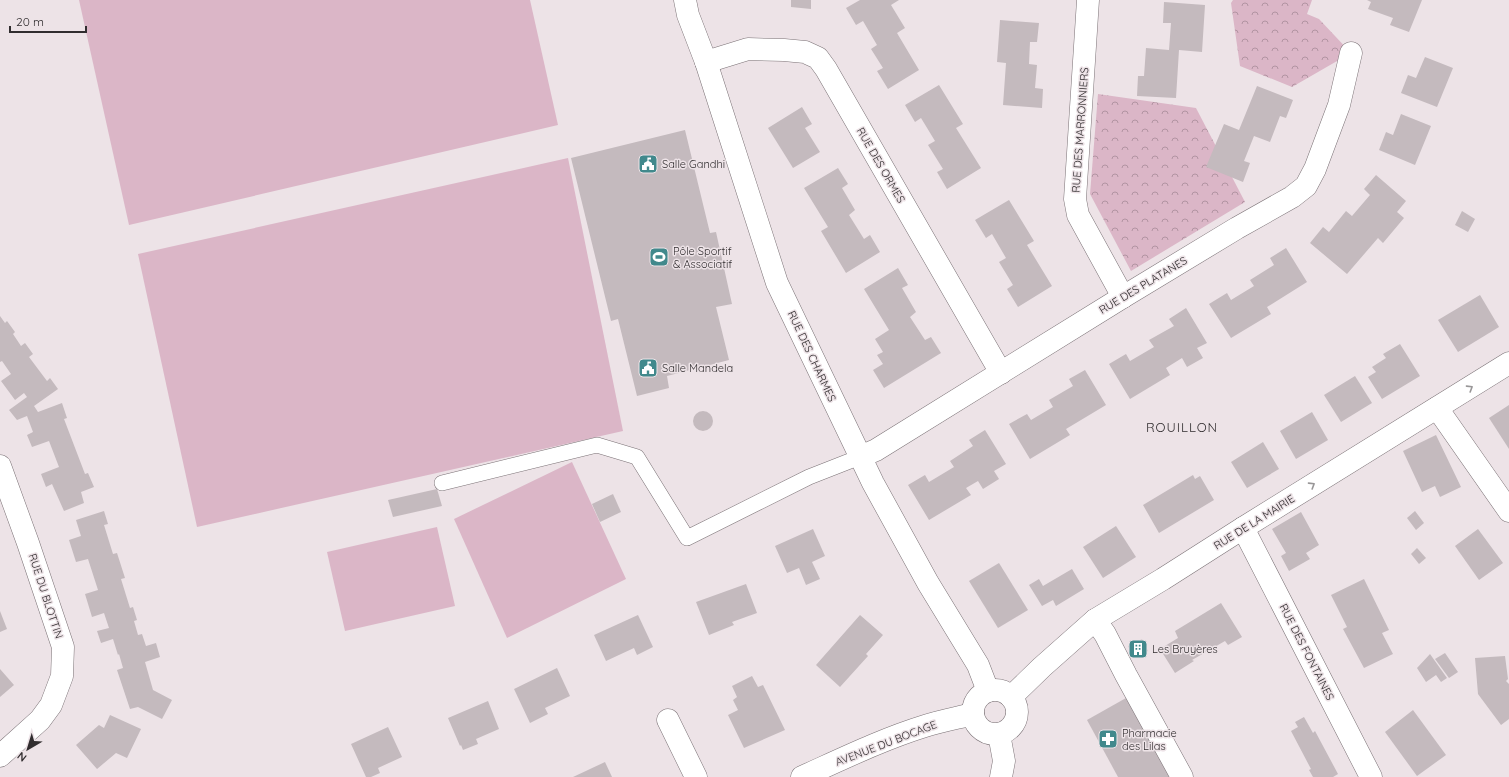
<svg xmlns="http://www.w3.org/2000/svg" width="1509" height="777" font-family="Quicksand,sans-serif">
<defs>
<pattern id="park-crowns" width="20" height="18" patternUnits="userSpaceOnUse"><rect width="20" height="18" fill="#dbb6c7"/><path d="M2 6a3 3 0 1 1 6 0M12 15a3 3 0 1 1 6 0" fill="none" stroke="#b294a2"/></pattern>
</defs>
<rect width="100%" height="100%" fill="#ede3e7"/>
<g fill="#dbb6c7">
<path d="M 79,0 L 530,0 L 558,125 L 129,225 Z"/>
<path d="M 568,158 L 623,431 L 197,527 L 138,254 Z"/>
<path d="M 572,462 L 626,579 L 507,638 L 454,519 Z"/>
<path d="M 437,527 L 455,606 L 345,631 L 327,552 Z"/>
</g>
<g fill="url(#park-crowns)">
<path d="M 1233,0 L 1312,0 L 1307,14 L 1319,19 L 1351,53 L 1292,87 L 1240,66 L 1231,3 Z"/>
<path d="M 1098,94 L 1196,108 L 1245,202 L 1131,271 L 1090,194 Z"/>
</g>
<g fill="#c4babe">
<path d="M 791,0 L 811,0 L 811,9 L 791,7 Z"/>
<path d="M 860,0 L 899,0 L 891,5 L 905,28 L 897,33 L 919,70 L 888,89 L 877,71 L 883,68 L 871,49 L 877,45 L 863,21 L 856,25 L 846,8 Z"/>
<path d="M 1367,0 L 1422,0 L 1409,32 L 1390,25 L 1393,18 L 1368,9 L 1371,2 Z"/>
<path d="M 1164,2 L 1205,5 L 1202,52 L 1179,50 L 1176,98 L 1137,96 L 1138,76 L 1144,76 L 1146,48 L 1169,50 L 1171,23 L 1163,23 Z"/>
<path d="M 1000,20 L 1039,23 L 1037,42 L 1030,42 L 1029,64 L 1037,65 L 1035,88 L 1043,89 L 1042,108 L 1003,105 L 1006,63 L 997,62 Z"/>
<path d="M 1425,57 L 1453,68 L 1437,107 L 1401,93 L 1408,75 L 1416,78 Z"/>
<path d="M 939,85 L 963,124 L 956,128 L 981,168 L 947,189 L 937,172 L 943,169 L 928,145 L 935,141 L 921,118 L 915,122 L 905,105 Z"/>
<path d="M 1257,86 L 1293,100 L 1286,118 L 1280,116 L 1270,142 L 1254,136 L 1244,161 L 1250,163 L 1243,182 L 1206,167 L 1224,124 L 1239,130 Z"/>
<path d="M 802,107 L 812,124 L 805,128 L 820,152 L 793,168 L 768,128 Z"/>
<path d="M 1401,114 L 1431,126 L 1415,165 L 1379,150 L 1386,132 L 1393,135 Z"/>
<path d="M 685,130 L 710,233 L 716,232 L 732,304 L 716,307 L 729,360 L 667,376 L 669,388 L 637,396 L 618,319 L 611,321 L 571,158 Z"/>
<path d="M 838,168 L 848,184 L 842,188 L 855,210 L 849,215 L 864,239 L 870,235 L 880,252 L 846,273 L 821,231 L 828,227 L 804,188 Z"/>
<path d="M 1376,175 L 1406,201 L 1397,212 L 1404,218 L 1383,243 L 1378,238 L 1347,274 L 1310,243 L 1323,227 L 1329,232 L 1346,211 L 1352,216 L 1370,195 L 1364,189 Z"/>
<path d="M 1009,200 L 1034,241 L 1027,245 L 1052,286 L 1018,307 L 1007,289 L 1013,285 L 999,262 L 1006,258 L 992,234 L 986,238 L 975,220 Z"/>
<path d="M 1462,211 L 1475,219 L 1468,232 L 1455,225 Z"/>
<path d="M 1286,248 L 1307,282 L 1267,307 L 1271,314 L 1231,338 L 1209,304 L 1227,293 L 1231,300 L 1254,286 L 1250,280 L 1274,265 L 1270,258 Z"/>
<path d="M 898,268 L 908,285 L 902,288 L 916,312 L 910,317 L 925,340 L 931,337 L 941,353 L 884,388 L 873,370 L 883,364 L 877,355 L 883,352 L 875,339 L 889,330 L 864,289 Z"/>
<path d="M 1480,295 L 1499,327 L 1458,352 L 1438,320 Z"/>
<path d="M 1186,308 L 1207,343 L 1197,348 L 1203,358 L 1187,367 L 1182,358 L 1166,368 L 1170,375 L 1130,399 L 1109,364 L 1126,354 L 1130,361 L 1154,347 L 1149,340 L 1174,326 L 1169,319 Z"/>
<path d="M 0,316 L 5,323 L 7,321 L 15,332 L 13,334 L 21,346 L 25,343 L 33,354 L 29,357 L 47,381 L 50,378 L 58,389 L 34,406 L 38,412 L 62,403 L 67,418 L 64,419 L 85,474 L 88,473 L 94,487 L 81,492 L 84,503 L 64,511 L 52,484 L 46,487 L 41,474 L 59,467 L 49,441 L 32,447 L 27,435 L 33,432 L 27,416 L 17,420 L 9,410 L 27,397 L 24,393 L 15,400 L 1,381 L 11,374 L 2,361 L 0,362 Z"/>
<path d="M 1400,344 L 1420,376 L 1382,399 L 1368,377 L 1376,372 L 1372,367 L 1386,358 L 1383,354 Z"/>
<path d="M 1085,370 L 1106,405 L 1066,429 L 1070,435 L 1030,459 L 1009,424 L 1027,414 L 1031,420 L 1053,407 L 1049,400 L 1073,386 L 1069,379 Z"/>
<path d="M 1355,376 L 1372,403 L 1341,422 L 1324,395 Z"/>
<path d="M 1509,405 L 1509,449 L 1489,418 Z"/>
<circle cx="703" cy="421" r="10"/>
<path d="M 1312,412 L 1328,440 L 1296,459 L 1280,431 Z"/>
<path d="M 985,430 L 1006,464 L 994,471 L 999,479 L 983,489 L 978,481 L 966,488 L 971,495 L 929,520 L 908,485 L 925,475 L 929,482 L 954,467 L 950,461 L 973,446 L 969,440 Z"/>
<path d="M 1436,435 L 1461,487 L 1440,497 L 1435,486 L 1422,492 L 1403,451 Z"/>
<path d="M 1263,442 L 1279,469 L 1247,488 L 1231,462 Z"/>
<path d="M 1193,475 L 1195,479 L 1200,476 L 1214,500 L 1159,533 L 1143,505 Z"/>
<path d="M 437,489 L 442,506 L 393,517 L 388,500 Z"/>
<path d="M 613,494 L 621,512 L 600,522 L 592,504 Z"/>
<path d="M 104,511 L 108,524 L 104,525 L 113,554 L 117,553 L 125,578 L 121,579 L 130,608 L 133,607 L 137,620 L 134,621 L 138,635 L 142,634 L 146,646 L 156,643 L 160,657 L 145,662 L 153,690 L 172,700 L 162,719 L 138,707 L 130,709 L 117,670 L 123,668 L 119,654 L 118,655 L 113,639 L 101,643 L 97,631 L 109,628 L 104,613 L 92,617 L 85,594 L 98,590 L 88,559 L 76,562 L 69,540 L 81,536 L 76,520 Z"/>
<path d="M 1415,511 L 1424,523 L 1416,530 L 1407,518 Z"/>
<path d="M 1301,512 L 1319,545 L 1306,553 L 1310,559 L 1289,571 L 1281,556 L 1286,553 L 1272,529 Z"/>
<path d="M 1116,526 L 1136,557 L 1103,578 L 1083,547 Z"/>
<path d="M 813,529 L 825,556 L 812,562 L 820,579 L 806,585 L 799,568 L 787,573 L 775,546 Z"/>
<path d="M 1478,529 L 1503,563 L 1479,580 L 1455,546 Z"/>
<path d="M 1417,548 L 1426,558 L 1419,564 L 1411,554 Z"/>
<path d="M 999,563 L 1028,610 L 998,628 L 969,581 Z"/>
<path d="M 1072,569 L 1084,589 L 1056,606 L 1053,600 L 1042,606 L 1029,585 L 1039,579 L 1043,586 Z"/>
<path d="M 1364,579 L 1389,630 L 1382,633 L 1393,654 L 1364,668 L 1343,629 L 1347,627 L 1331,595 Z"/>
<path d="M 746,584 L 757,613 L 732,622 L 734,625 L 709,635 L 696,602 Z"/>
<path d="M 1221,603 L 1242,637 L 1228,645 L 1225,641 L 1192,660 L 1194,661 L 1175,673 L 1160,649 L 1178,638 L 1175,631 Z"/>
<path d="M 0,611 L 7,629 L 0,632 Z"/>
<path d="M 638,615 L 653,647 L 637,655 L 634,648 L 606,661 L 594,635 Z"/>
<path d="M 860,615 L 883,635 L 866,654 L 868,656 L 840,687 L 816,665 Z"/>
<path d="M 1142,639 L 1148,651 L 1134,658 L 1128,646 Z"/>
<path d="M 1445,653 L 1458,672 L 1449,678 L 1435,659 Z"/>
<path d="M 1430,654 L 1447,678 L 1441,682 L 1436,675 L 1426,682 L 1417,668 Z"/>
<path d="M 1505,656 L 1508,679 L 1506,681 L 1509,684 L 1509,719 L 1501,725 L 1478,694 L 1475,658 Z"/>
<path d="M 557,668 L 570,696 L 545,708 L 548,714 L 530,723 L 514,689 Z"/>
<path d="M 0,669 L 14,685 L 0,697 Z"/>
<path d="M 752,676 L 758,687 L 763,685 L 785,730 L 744,748 L 728,715 L 738,710 L 733,700 L 737,697 L 732,686 Z"/>
<path d="M 1126,698 L 1170,777 L 1118,777 L 1087,720 Z"/>
<path d="M 488,701 L 499,729 L 476,739 L 478,744 L 463,750 L 461,745 L 460,746 L 448,718 Z"/>
<path d="M 1413,710 L 1446,755 L 1417,776 L 1385,732 Z"/>
<path d="M 110,715 L 141,729 L 127,758 L 116,753 L 97,769 L 76,745 L 99,725 L 104,728 Z"/>
<path d="M 1304,717 L 1313,733 L 1315,731 L 1338,774 L 1333,777 L 1313,777 L 1309,770 L 1311,769 L 1291,731 L 1298,727 L 1295,722 Z"/>
<path d="M 388,727 L 402,757 L 378,768 L 380,773 L 371,777 L 366,777 L 351,744 Z"/>
<path d="M 605,762 L 612,777 L 573,777 Z"/>
</g>
<g fill="none" stroke-linecap="round" stroke-linejoin="round">
<g stroke="#7b7276" stroke-width="16">
<path id="service" d="M 442,483 L 597,445 L 637,457 L 687,538 L 809,477 L 860,457"/>
</g>
<g stroke="#7b7276" stroke-width="23">
<g id="minor">
<path d="M 1088,0 L 1075,199 L 1078,215 L 1123,297"/>
<path d="M 706,62 L 748,49 L 784,50 L 805,52 L 818,58 L 826,69 L 1001,373"/>
<path d="M 1437,408 L 1509,511"/>
<path d="M 860,457 L 876,450 L 1123,297 L 1237,228 L 1292,197 L 1306,186 L 1315,169 L 1339,105 L 1351,53"/>
<path d="M 0,466 L 28,543 L 63,647 L 62,676 L 51,705 L 40,720 L 0,756"/>
<path d="M 1243,528 L 1371,777"/>
<path d="M 1095,620 L 1105,634 L 1126,675 L 1182,777"/>
<path d="M 1011,697 L 1042,667 L 1095,620 L 1163,579 L 1243,528 L 1509,363"/>
<path d="M 668,720 L 696,777"/>
<path d="M 802,777 C 842,759 883,739 925,726 C 941,721 957,718 973,714"/>
</g>
</g>
<g stroke="#7b7276" stroke-width="23">
<g id="tertiary">
<path d="M 685,0 L 688,15 L 706,62 L 777,283 L 873,483 L 928,583 L 978,665 L 988,691"/>
<circle cx="995" cy="712" r="22"/>
<path d="M 999,734 L 1004,761 L 1001,777"/>
</g>
</g>
<use href="#service" stroke="#fff" stroke-width="15"/>
<use href="#minor" stroke="#fff" stroke-width="22"/>
<use href="#tertiary" stroke="#fff" stroke-width="22"/>
</g>
<defs><path id="oneway-chevron" d="M-2-3.5L2.5 0L-2 3.5" fill="none" stroke-width="1.6" stroke-linecap="round" stroke-linejoin="round"/></defs>
<g stroke="#989697">
<use href="#oneway-chevron" transform="translate(1470 388) rotate(-32)"/>
<use href="#oneway-chevron" transform="translate(1312 485) rotate(-32)"/>
</g>
<defs>
<g id="civic-square" transform="scale(1)"><rect x="-9" y="-9" width="18" height="18" rx="4" fill="#41898c" stroke="#ede3e7"/><path d="M-.6-6.5H3V-4.5H.6V-3L4-1V1h2V6H-6V1h2V-1L-.6-3ZM-1.2 2.5V6h2.4V2.5Z" fill="#fff"/></g>
<g id="stadium-square" transform="scale(1)"><rect x="-9" y="-9" width="18" height="18" rx="4" fill="#41898c" stroke="#ede3e7"/><path d="M0-5a6.5 5 0 1 0 0 10a6.5 5 0 1 0 0-10ZM-3.5-1.8h7v3.6h-7Z" fill="#fff"/></g>
<g id="building-square" transform="scale(1)"><rect x="-9" y="-9" width="18" height="18" rx="4" fill="#41898c" stroke="#ede3e7"/><path d="M-4-6H4V6H1V3H-1V6H-4ZM-2.5-4.3h1.7v1.8h-1.7ZM.8-4.3h1.7v1.8H.8ZM-2.5-1h1.7V.8h-1.7ZM.8-1h1.7V.8H.8Z" fill="#fff"/></g>
<g id="pharmacy-square" transform="scale(1)"><rect x="-9" y="-9" width="18" height="18" rx="4" fill="#41898c" stroke="#ede3e7"/><path d="M-2-6h4v4h4v4h-4v4h-4v-4h-4v-4h4Z" fill="#fff"/></g>
</defs>
<g fill-rule="evenodd">
<use href="#civic-square" x="648" y="164"/>
<use href="#stadium-square" x="659" y="257"/>
<use href="#civic-square" x="648" y="368"/>
<use href="#building-square" x="1138" y="649"/>
<use href="#pharmacy-square" x="1108" y="739"/>
</g>
<g text-anchor="middle" stroke-width="3" stroke-linejoin="round" paint-order="stroke">
<g font-size="11" fill="#312d2f" stroke="#ede3e7">
<text transform="translate(1080 130) rotate(-86)" y="4">RUE DES MARRONNIERS</text>
<text transform="translate(881 165) rotate(60)" y="4">RUE DES ORMES</text>
<text transform="translate(1143 285) rotate(-31)" y="4">RUE DES PLATANES</text>
<text transform="translate(812 356) rotate(65)" y="4">RUE DES CHARMES</text>
<text transform="translate(1254 522) rotate(-32)" y="4">RUE DE LA MAIRIE</text>
<text transform="translate(46 596) rotate(72)" y="4">RUE DU BLOTTIN</text>
<text transform="translate(1307 652) rotate(63)" y="4">RUE DES FONTAINES</text>
<text transform="translate(886 743) rotate(-21)" y="4">AVENUE DU BOCAGE</text>
</g>
<g font-size="11" fill="#312d2f" stroke="#ede3e7" text-anchor="start">
<text x="662" y="168">Salle Gandhi</text>
<text x="673" y="255">Pôle Sportif<tspan x="673" dy="13">&amp; Associatif</tspan></text>
<text x="662" y="372">Salle Mandela</text>
<text x="1152" y="653">Les Bruyères</text>
<text x="1122" y="737">Pharmacie<tspan x="1122" dy="13">des Lilas</tspan></text>
</g>
<g font-size="13" letter-spacing="1" fill="#312d2f" stroke="#ede3e7">
<text x="1182" y="432">ROUILLON</text>
</g>
</g>
<g transform="translate(28 749) rotate(218)" stroke="#ede3e7" stroke-width="3" paint-order="stroke">
<path d="M0-3L7 15L0 10L-7 15Z" fill="#312d2f"/>
<text y="-6" font-size="11" font-weight="bold" text-anchor="middle" fill="#312d2f">N</text>
</g>
<path d="M10 26v6h76v-6" fill="none" stroke="#312d2f" stroke-width="2"/>
<text x="16" y="26" font-size="12" fill="#312d2f" stroke="#ede3e7" stroke-width="3" paint-order="stroke">20 m</text>
</svg>
